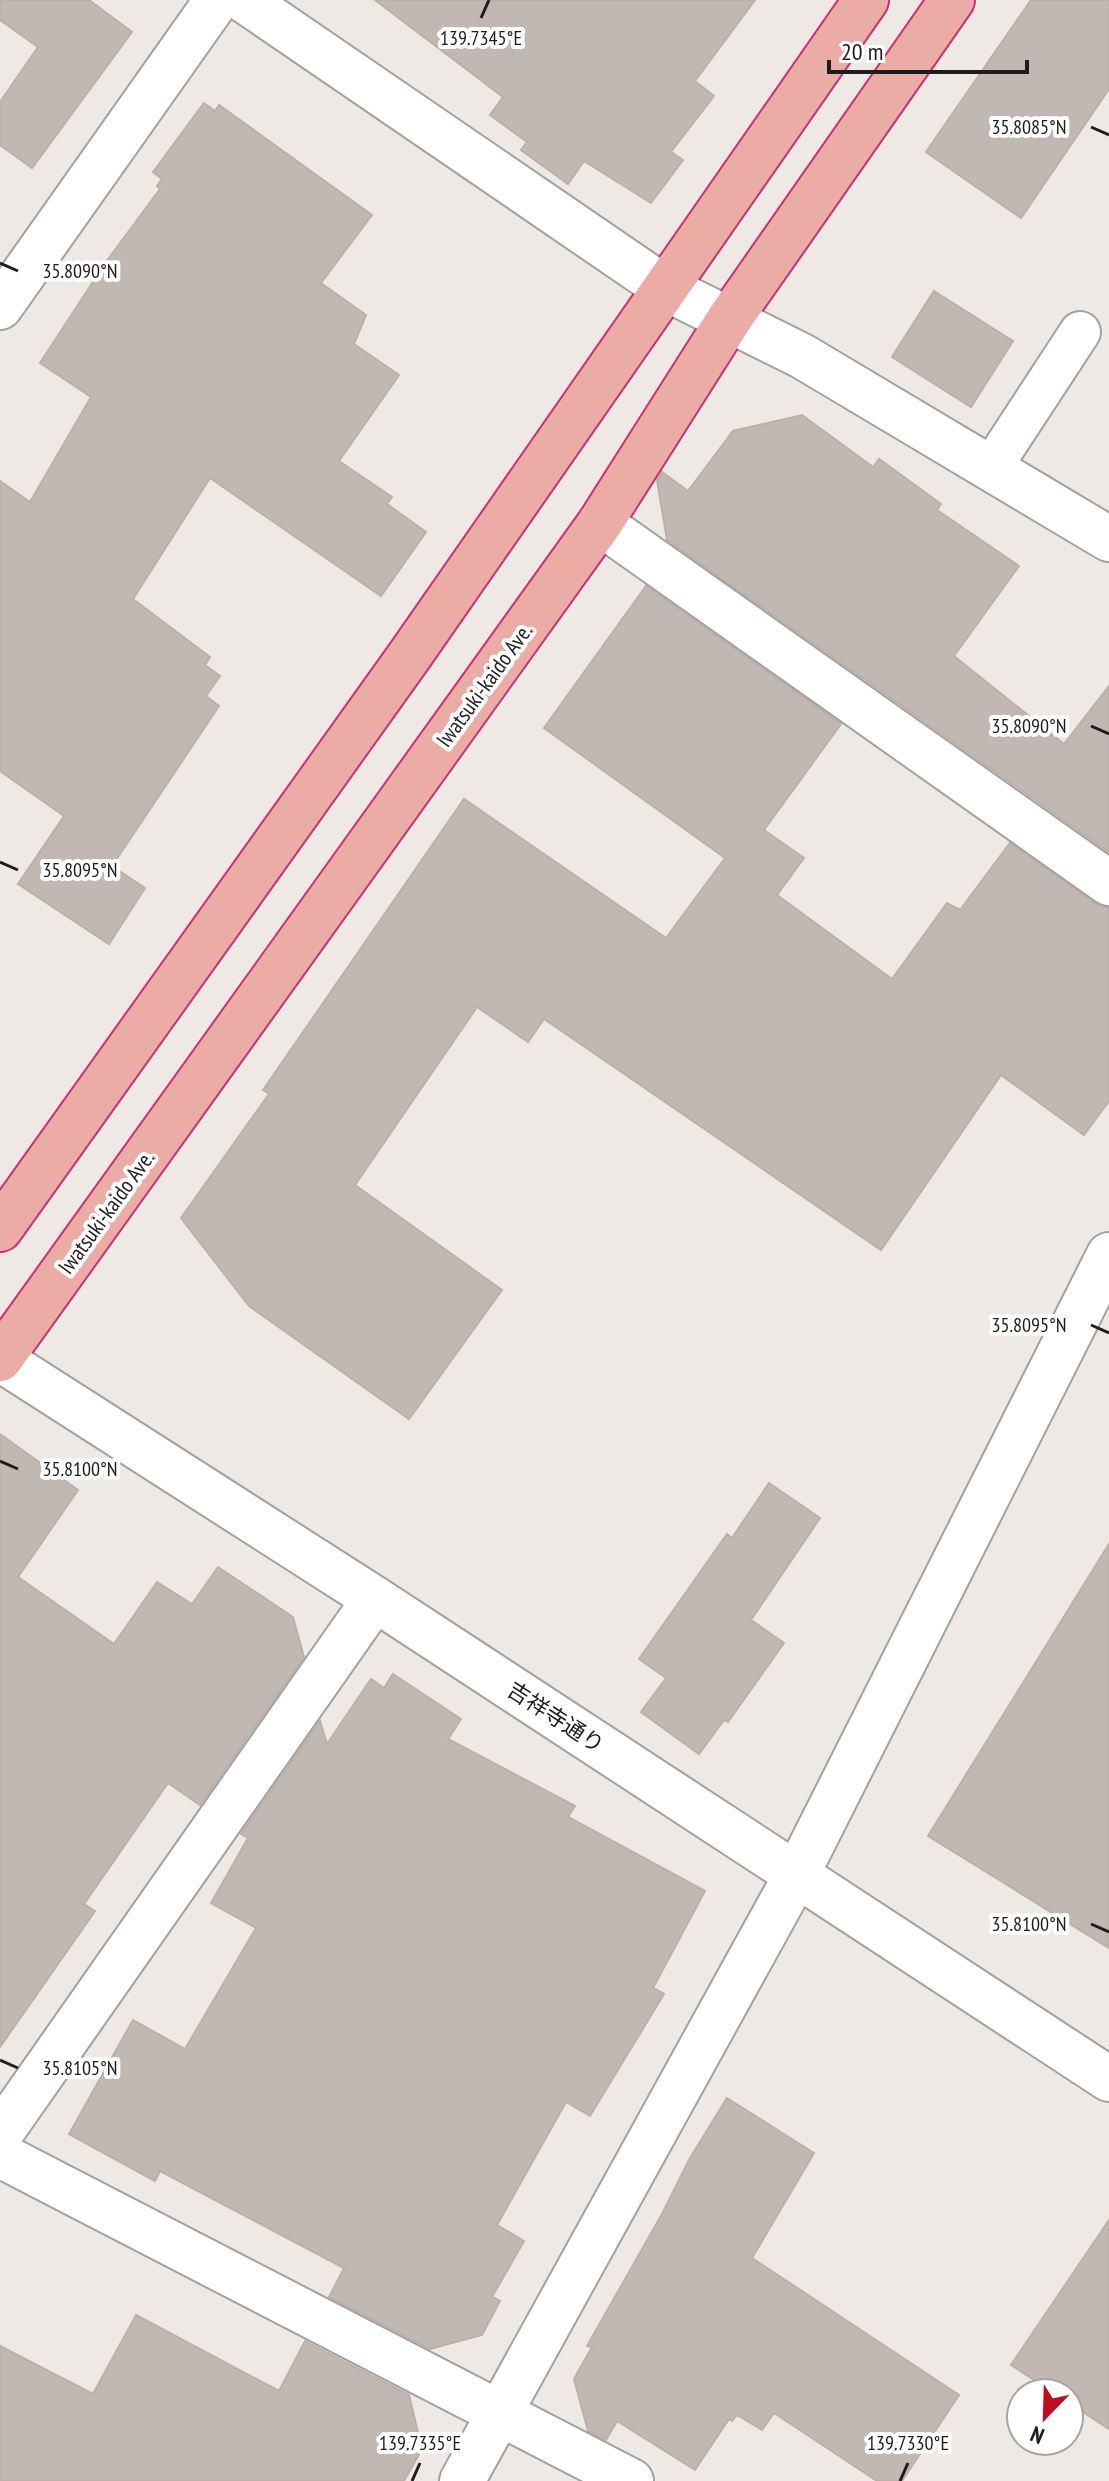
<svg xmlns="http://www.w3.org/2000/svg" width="1109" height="2481" font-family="'PT Sans Narrow','Noto Sans JP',sans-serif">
<rect width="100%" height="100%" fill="#eee9e4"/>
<g fill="#c2b8b3" stroke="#beafa7" stroke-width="2">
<path d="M 0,0 L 89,0 L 132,32 L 32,168 L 0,145 L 0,102 L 38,47 L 0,20 Z"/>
<path d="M 375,0 L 755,0 L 695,81 L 714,96 L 671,152 L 683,160 L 651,203 L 584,161 L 568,184 L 521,150 L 527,142 L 490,115 L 503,97 Z"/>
<path d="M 1031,0 L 1109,0 L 1109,89 L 1021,218 L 926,152 Z"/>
<path d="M 204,103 L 215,111 L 219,105 L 372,215 L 321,283 L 366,315 L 354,344 L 399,375 L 339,461 L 392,497 L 387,504 L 426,532 L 381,596 L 210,478 L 133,599 L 210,657 L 205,665 L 220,676 L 206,696 L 219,706 L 112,866 L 145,888 L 109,944 L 18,884 L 64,816 L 0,771 L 0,481 L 30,502 L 91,397 L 40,363 L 106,262 L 160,189 L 157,186 L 162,179 L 153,172 Z"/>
<path d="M 934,291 L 1013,341 L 971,407 L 892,357 Z"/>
<path d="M 802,415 L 873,467 L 879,459 L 941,504 L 937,510 L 1019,566 L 954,656 L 1064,744 L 1109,686 L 1109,852 L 667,540 L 657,480 L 662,472 L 688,491 L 733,431 Z"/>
<path d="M 646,586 L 841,724 L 764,830 L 804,858 L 777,895 L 892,979 L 947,903 L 960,910 L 1010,843 L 1095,903 L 1109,908 L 1109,1101 L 1084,1135 L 1001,1075 L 881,1250 L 544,1019 L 528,1042 L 477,1007 L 355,1185 L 502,1290 L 409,1419 L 249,1306 L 181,1218 L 269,1094 L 263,1090 L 464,799 L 666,938 L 725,858 L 544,728 Z"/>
<path d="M 0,1434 L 78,1490 L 18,1577 L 114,1644 L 157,1582 L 192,1604 L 218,1567 L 293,1617 L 304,1657 L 200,1805 L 168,1783 L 84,1904 L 95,1911 L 0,2047 Z"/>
<path d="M 769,1483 L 820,1518 L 751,1620 L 784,1643 L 728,1722 L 724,1720 L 699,1754 L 641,1712 L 666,1678 L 639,1659 L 727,1534 L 732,1538 Z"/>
<path d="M 1109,1544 L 1109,1948 L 928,1836 Z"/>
<path d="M 393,1674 L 461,1719 L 448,1739 L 575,1806 L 568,1817 L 705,1891 L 653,1988 L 664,1994 L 590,2116 L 566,2102 L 497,2225 L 524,2241 L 492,2297 L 500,2301 L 482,2335 L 430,2349 L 329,2297 L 344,2268 L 160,2171 L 155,2181 L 69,2134 L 133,2020 L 185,2049 L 256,1928 L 211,1903 L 248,1838 L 241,1834 L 320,1721 L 327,1744 L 371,1679 L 384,1688 Z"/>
<path d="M 727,2098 L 814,2153 L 752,2258 L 959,2395 L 902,2481 L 877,2481 L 774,2413 L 762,2430 L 737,2415 L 732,2421 L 729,2419 L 695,2470 L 617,2421 L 606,2440 L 588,2431 L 574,2379 L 592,2347 L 587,2346 L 662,2214 L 690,2158 Z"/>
<path d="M 1109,2220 L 1109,2429 L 1069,2403 L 1069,2393 L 1054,2393 L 1011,2365 Z"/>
<path d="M 136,2315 L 279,2391 L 305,2341 L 409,2395 L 422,2449 L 404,2481 L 0,2481 L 0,2346 L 93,2394 Z"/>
</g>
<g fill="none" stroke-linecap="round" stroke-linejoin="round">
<g stroke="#a1a1a1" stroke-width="44">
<path id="service" d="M 991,468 L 1080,332"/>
</g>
<g stroke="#a1a1a1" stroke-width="48">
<g id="minor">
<path d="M 244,0 L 665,288"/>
<path d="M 0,307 L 217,0"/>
<path d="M 600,523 L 1109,883"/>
<path d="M 0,2134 L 375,1599"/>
<path d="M 0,2155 L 631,2481"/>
</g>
</g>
<g stroke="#a1a1a1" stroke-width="48">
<g id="tertiary">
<path d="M 665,288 L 802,356 L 1109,539"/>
<path d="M 0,1359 L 375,1599 L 1109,2079"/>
<path d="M 462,2481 L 797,1874 L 1109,1255"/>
</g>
</g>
<g stroke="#cd2f76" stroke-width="48">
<g id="trunk">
<path d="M 0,1229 L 410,655 L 866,0"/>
<path d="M 0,1359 L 600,523 L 730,318 L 952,0"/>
</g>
</g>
<use href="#service" stroke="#fff" stroke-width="40"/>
<use href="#minor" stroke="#fff" stroke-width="44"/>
<use href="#tertiary" stroke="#fff" stroke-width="44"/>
<use href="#trunk" stroke="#eaaca4" stroke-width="44"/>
</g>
<path fill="none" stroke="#1d1d1d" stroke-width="3" d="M 481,18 L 489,0M 1091,127 L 1109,135M 0,263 L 18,271M 1091,726 L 1109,734M 0,862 L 18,870M 1091,1325 L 1109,1333M 0,1461 L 18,1469M 1091,1924 L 1109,1932M 0,2060 L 18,2068M 412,2481 L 420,2463M 900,2481 L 908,2463"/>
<g text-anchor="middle" stroke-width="8" stroke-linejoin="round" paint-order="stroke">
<g font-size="22" fill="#1d1d1d" stroke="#fff">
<text transform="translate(484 685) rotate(-54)" y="8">Iwatsuki-kaido Ave.</text>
<text transform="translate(106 1212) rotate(-54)" y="8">Iwatsuki-kaido Ave.</text>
<text transform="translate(556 1717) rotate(33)" y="8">吉祥寺通り</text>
</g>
</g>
<g font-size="20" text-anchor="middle" fill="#1d1d1d" stroke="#fff" stroke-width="8" stroke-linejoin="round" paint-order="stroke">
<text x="481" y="45">139.7345°E</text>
<text x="1029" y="134">35.8085°N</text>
<text x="80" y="278">35.8090°N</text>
<text x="1029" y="733">35.8090°N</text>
<text x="80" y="877">35.8095°N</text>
<text x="1029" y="1332">35.8095°N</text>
<text x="80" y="1476">35.8100°N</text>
<text x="1029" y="1931">35.8100°N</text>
<text x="80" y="2075">35.8105°N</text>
<text x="420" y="2450">139.7335°E</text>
<text x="908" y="2450">139.7330°E</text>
</g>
<g transform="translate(1045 2417) rotate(203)"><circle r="38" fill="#ffffff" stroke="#a5a5a5" stroke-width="2"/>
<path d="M0-6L14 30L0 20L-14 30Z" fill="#bd0d20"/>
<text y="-12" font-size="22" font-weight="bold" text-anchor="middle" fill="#1d1d1d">N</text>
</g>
<path d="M829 60v12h198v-12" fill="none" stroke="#1d1d1d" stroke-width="4"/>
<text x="841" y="60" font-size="24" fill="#1d1d1d" stroke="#ffffff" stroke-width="6" paint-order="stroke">20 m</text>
</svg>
